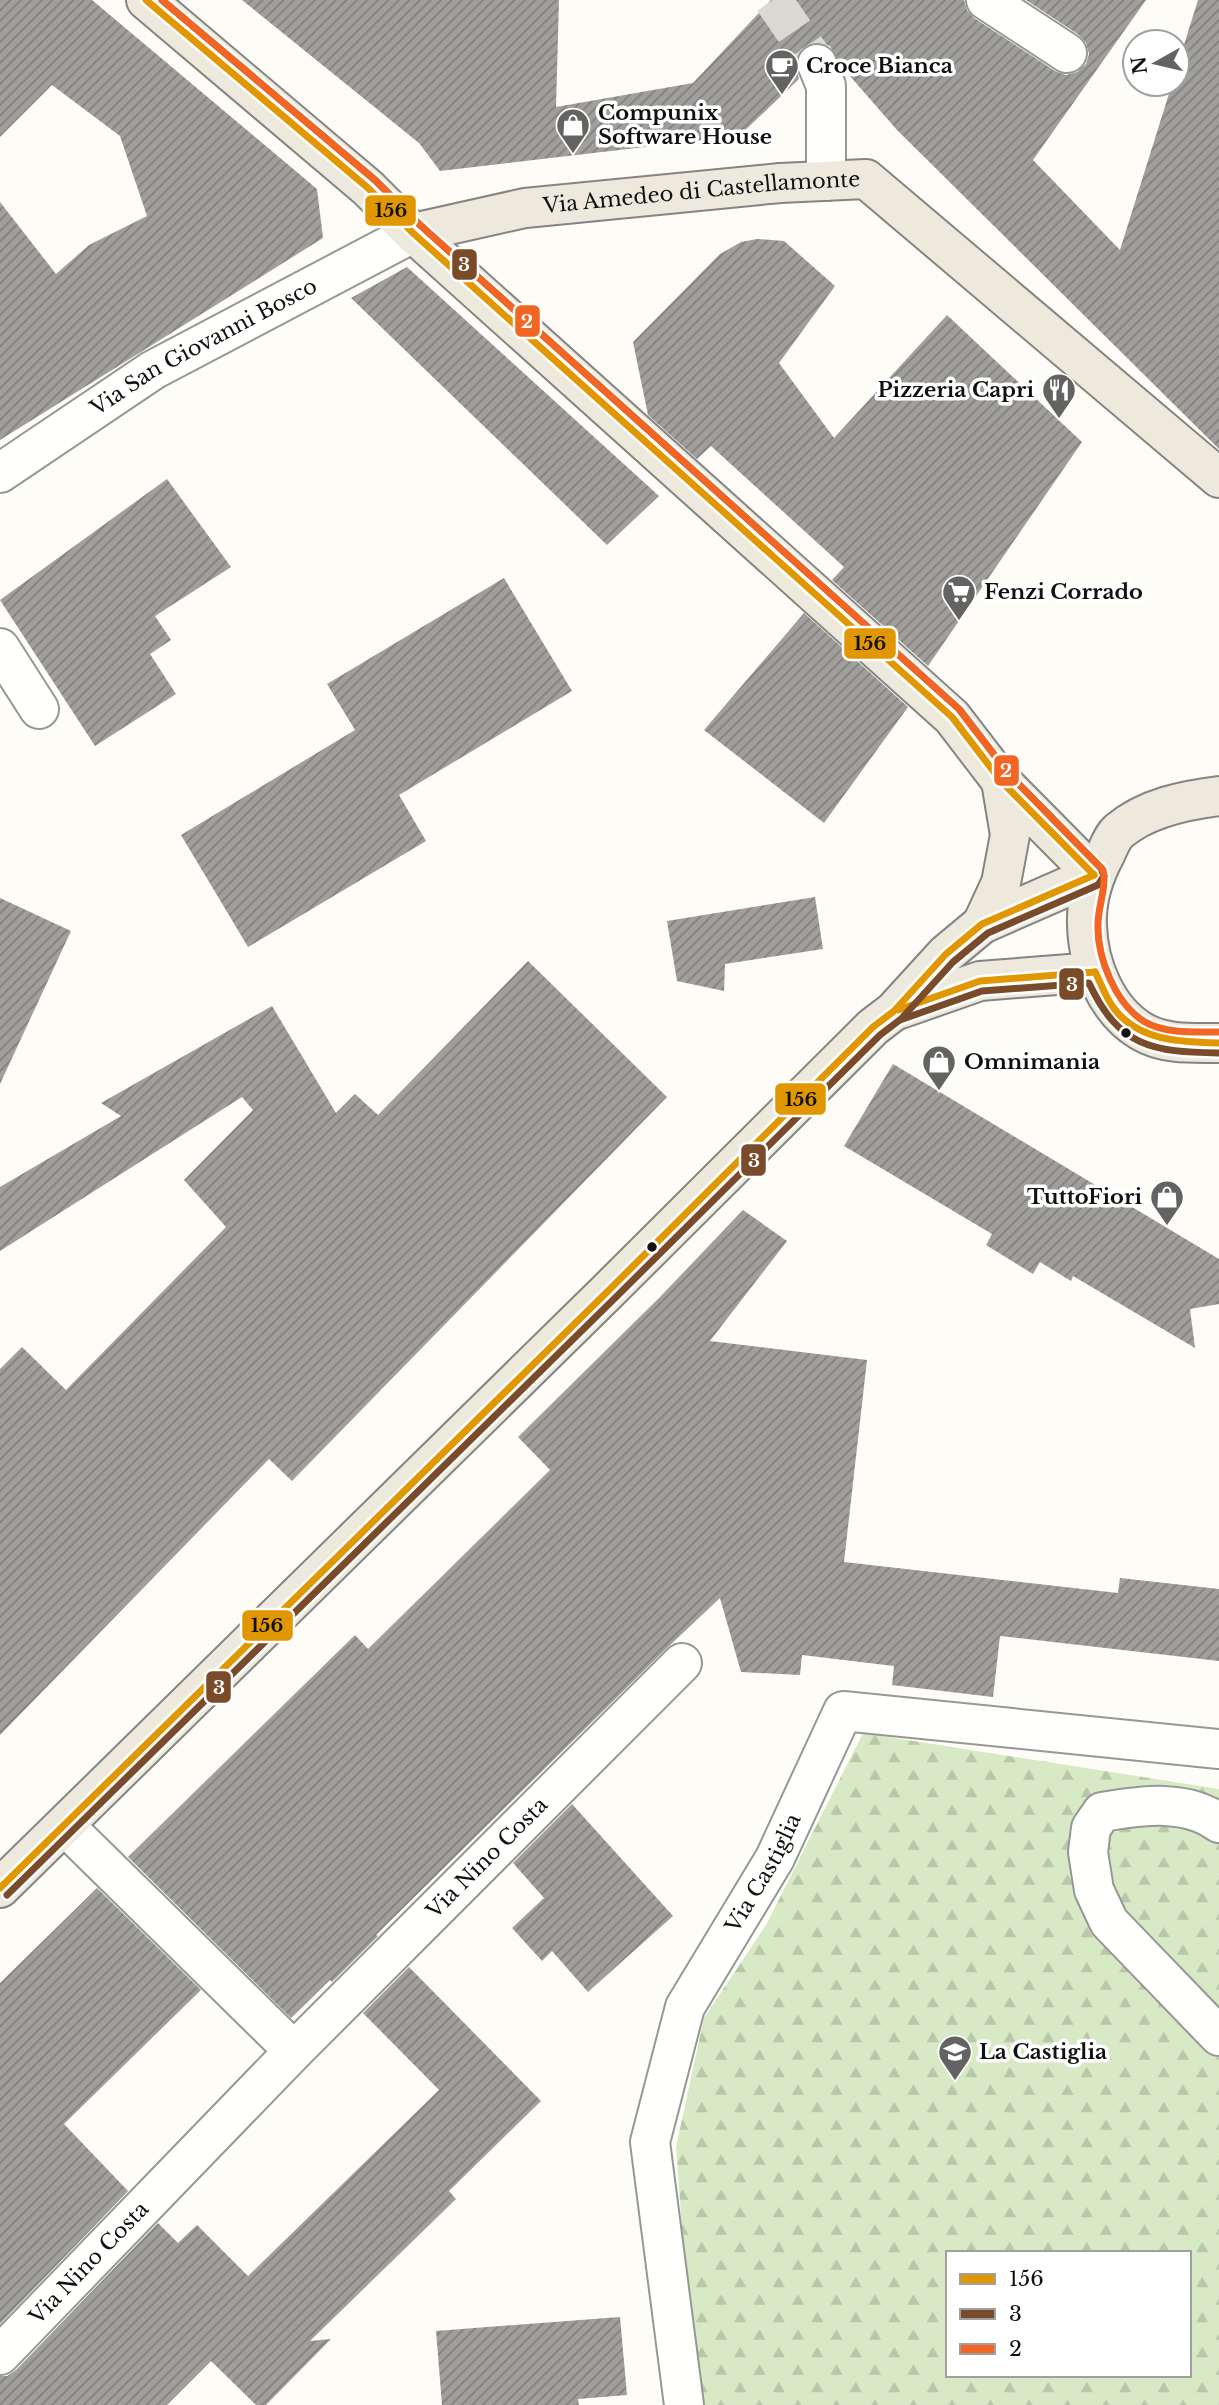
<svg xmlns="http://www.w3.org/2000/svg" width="1219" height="2405" font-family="'Libre Baskerville',serif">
<defs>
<pattern id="forest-firs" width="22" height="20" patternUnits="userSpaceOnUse" patternTransform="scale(1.75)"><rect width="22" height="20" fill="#d8eac5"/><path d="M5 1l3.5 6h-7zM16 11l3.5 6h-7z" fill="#b8c8a8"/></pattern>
<pattern id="building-hatch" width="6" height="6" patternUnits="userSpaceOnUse" patternTransform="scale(1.75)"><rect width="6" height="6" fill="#a19f9c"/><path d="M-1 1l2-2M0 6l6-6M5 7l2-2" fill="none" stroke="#82807e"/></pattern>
</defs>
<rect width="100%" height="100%" fill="#fdfcf7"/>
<path fill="url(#forest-firs)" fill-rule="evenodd" d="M 863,1733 L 1219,1789 L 1219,2405 L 698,2405 L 693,2376 L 676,2147 L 704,2018 L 766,1925 ZM 948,2253 L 1189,2253 L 1189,2375 L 948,2375 Z"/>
<g fill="url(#building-hatch)">
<path d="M 0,0 L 92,0 L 317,189 L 323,238 L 0,440 L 0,202 L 56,274 L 89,245 L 147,216 L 120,136 L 52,85 L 0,137 Z"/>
<path d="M 242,0 L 559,0 L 556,107 L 693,83 L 771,0 L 964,0 L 967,10 L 974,18 L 1055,71 L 1066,75 L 1077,72 L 1086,64 L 1089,54 L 1086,43 L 1079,35 L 1026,0 L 1146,0 L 1033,160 L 1120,250 L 1172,84 L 1177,84 L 1177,67 L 1198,0 L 1219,0 L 1219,449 L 897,130 L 842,67 L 830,46 L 819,42 L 809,44 L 800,50 L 795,62 L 799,79 L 739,136 L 440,171 L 419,143 Z"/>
<path d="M 757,239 L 784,241 L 835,286 L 779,363 L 834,438 L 947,315 L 1082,442 L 928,666 L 832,580 L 844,567 L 711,446 L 697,459 L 648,415 L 633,342 L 720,254 L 741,242 Z"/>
<path d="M 407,267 L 659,496 L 607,545 L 351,298 Z"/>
<path d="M 167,479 L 231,567 L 155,616 L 171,640 L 150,654 L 176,694 L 95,746 L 0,600 Z"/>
<path d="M 504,578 L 572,691 L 399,795 L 426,841 L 248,947 L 181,835 L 355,730 L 327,684 Z"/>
<path d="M 804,613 L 908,707 L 824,823 L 704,730 Z"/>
<path d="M 815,897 L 823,949 L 725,964 L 724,991 L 677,981 L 667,921 Z"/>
<path d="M 0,898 L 71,931 L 0,1084 Z"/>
<path d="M 528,961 L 667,1097 L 292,1481 L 269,1459 L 0,1735 L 0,1369 L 22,1347 L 66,1390 L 226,1227 L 184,1180 L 253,1110 L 242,1097 L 0,1251 L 0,1187 L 121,1116 L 101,1103 L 272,1006 L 336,1113 L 355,1094 L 378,1115 Z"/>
<path d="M 893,1064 L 1219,1259 L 1219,1304 L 1190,1309 L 1195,1348 L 1073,1276 L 1071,1281 L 1040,1262 L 1033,1274 L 986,1245 L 992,1234 L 844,1146 Z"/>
<path d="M 743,1210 L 787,1241 L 710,1341 L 867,1360 L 844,1562 L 1118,1593 L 1120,1578 L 1219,1589 L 1219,1661 L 1000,1636 L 993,1697 L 892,1685 L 894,1666 L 802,1655 L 800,1675 L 741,1672 L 720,1598 L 667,1648 L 376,1935 L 378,1936 L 332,1982 L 330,1980 L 291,2018 L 128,1857 L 355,1635 L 368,1649 L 550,1470 L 518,1437 L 660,1297 Z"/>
<path d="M 572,1804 L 673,1916 L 588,1992 L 552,1951 L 542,1961 L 512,1928 L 544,1898 L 513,1863 Z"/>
<path d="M 97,1888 L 201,1990 L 64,2124 L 128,2191 L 0,2324 L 0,1983 Z"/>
<path d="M 409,1967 L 541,2101 L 449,2191 L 456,2199 L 310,2341 L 331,2339 L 266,2405 L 256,2405 L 211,2361 L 167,2405 L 0,2405 L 0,2376 L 7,2376 L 16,2370 L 158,2223 L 178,2243 L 197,2225 L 248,2276 L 439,2090 L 363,2013 Z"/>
<path d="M 620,2317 L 627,2395 L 578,2399 L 579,2405 L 442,2405 L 436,2331 Z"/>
</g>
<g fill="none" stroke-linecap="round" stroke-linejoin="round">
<path stroke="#dad9d4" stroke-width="38" stroke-dasharray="38 19" stroke-linecap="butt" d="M 773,0 L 817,64"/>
<g stroke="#979795" stroke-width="42">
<g id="minor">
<path d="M 986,0 L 1067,53"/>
<path d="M 817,64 L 826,86 L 826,181"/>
<path id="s1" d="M 0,473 L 153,370 L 413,233"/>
<path d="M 0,648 L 39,709"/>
<path d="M 1219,1823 C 1185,1798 1140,1806 1102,1812 L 1091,1828 L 1088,1852 L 1094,1890 L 1109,1922 L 1219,2036"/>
<path d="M 65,1826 L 294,2051"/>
<path id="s2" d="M 0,2355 L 294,2051 L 682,1663"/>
<path id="s3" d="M 684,2405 L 650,2142 L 685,2007 L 775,1858 L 843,1711 L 1219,1749"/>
</g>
</g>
<g stroke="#858482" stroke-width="42">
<g id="primary">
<path d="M 146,0 L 368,188 L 413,233 L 952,717 L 1001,781 L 1094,875"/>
<path id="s4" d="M 413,233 L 525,208 L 780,183 L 866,179 L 1219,478"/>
<path d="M 1219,796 C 1185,800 1146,808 1119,831 C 1113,836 1109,846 1106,853 C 1094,875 1086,901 1087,925 C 1088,964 1106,1010 1141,1031 C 1164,1045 1193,1043 1219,1043"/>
<path d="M 982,924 L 1001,883 L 1010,835 L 1001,781"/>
<path d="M 900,1009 L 980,981 L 1095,972"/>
<path d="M 0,1888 L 606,1293 L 873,1027 L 894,1011 L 946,954 L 982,924 L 1094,875"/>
</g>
</g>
<use href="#minor" stroke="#fffffe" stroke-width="38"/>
<use href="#primary" stroke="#ede9dc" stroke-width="38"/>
<g stroke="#fff" stroke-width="12">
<g id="bus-1">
<path d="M 146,0 L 368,188 L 413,233 L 952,717 L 1001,781 L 1094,875"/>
<path d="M 1095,972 C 1101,983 1105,996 1113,1007 C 1137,1041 1181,1042 1219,1043"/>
<path d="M 898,1010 L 980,981 L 1095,972"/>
<path d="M 0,1888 L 606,1293 L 873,1027 L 894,1011 L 946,954 L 982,924 L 1094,875"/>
</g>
</g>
<g stroke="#fff" stroke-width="12">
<g id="bus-2">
<path d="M 900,1020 L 982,991 L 1089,983 C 1119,1047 1152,1052 1219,1053"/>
<path d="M 7,1895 L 613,1300 L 880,1035 L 901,1019 L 953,962 L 988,933 L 1098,885 L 1104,876 L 1101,868 L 1009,774 L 959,709 L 420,225 L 375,180 L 162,0"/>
</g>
</g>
<g stroke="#fff" stroke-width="12">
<path id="bus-3" d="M 162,0 L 375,180 L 420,225 L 959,709 L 1009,774 L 1103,870 C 1107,887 1098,906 1098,924 C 1097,957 1115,1004 1145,1022 C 1166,1034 1195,1032 1219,1032"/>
</g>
<use href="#bus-1" stroke="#e09702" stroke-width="7"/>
<use href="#bus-2" stroke="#7a4b2a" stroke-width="7"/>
<use href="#bus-3" stroke="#f26522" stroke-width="7"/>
</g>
<defs>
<g id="cafe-pin" transform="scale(1.75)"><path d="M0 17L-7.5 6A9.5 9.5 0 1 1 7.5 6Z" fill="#646362" stroke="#fff"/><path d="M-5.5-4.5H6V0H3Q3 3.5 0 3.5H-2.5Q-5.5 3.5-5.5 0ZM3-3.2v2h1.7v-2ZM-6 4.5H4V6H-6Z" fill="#fff"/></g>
<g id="shop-pin" transform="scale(1.75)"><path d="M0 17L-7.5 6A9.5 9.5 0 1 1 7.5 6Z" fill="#646362" stroke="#fff"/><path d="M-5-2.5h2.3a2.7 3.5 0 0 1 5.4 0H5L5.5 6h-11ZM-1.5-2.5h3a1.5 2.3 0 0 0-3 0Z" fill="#fff"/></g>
<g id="restaurant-pin" transform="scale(1.75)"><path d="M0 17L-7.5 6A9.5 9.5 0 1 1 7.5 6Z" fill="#646362" stroke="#fff"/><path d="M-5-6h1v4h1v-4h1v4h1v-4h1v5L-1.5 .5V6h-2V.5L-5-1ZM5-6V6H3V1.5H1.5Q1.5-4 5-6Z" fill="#fff"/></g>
<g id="supermarket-pin" transform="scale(1.75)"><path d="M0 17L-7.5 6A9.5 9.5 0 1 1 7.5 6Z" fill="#646362" stroke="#fff"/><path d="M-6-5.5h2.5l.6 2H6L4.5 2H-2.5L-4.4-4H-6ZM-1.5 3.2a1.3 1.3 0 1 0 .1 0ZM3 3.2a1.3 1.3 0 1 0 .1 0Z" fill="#fff"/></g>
<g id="school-pin" transform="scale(1.75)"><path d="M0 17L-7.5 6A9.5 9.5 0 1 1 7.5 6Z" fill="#646362" stroke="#fff"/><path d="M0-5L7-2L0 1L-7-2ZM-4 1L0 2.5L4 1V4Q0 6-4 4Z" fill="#fff"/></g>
</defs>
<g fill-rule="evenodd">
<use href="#cafe-pin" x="782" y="66"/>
<use href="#shop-pin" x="573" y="125"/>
<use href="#restaurant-pin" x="1059" y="390"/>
<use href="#supermarket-pin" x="959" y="592"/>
<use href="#shop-pin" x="939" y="1062"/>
<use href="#shop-pin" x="1167" y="1197"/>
<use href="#school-pin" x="955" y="2052"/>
</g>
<g fill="#111" stroke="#fff" stroke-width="2.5">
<circle cx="1126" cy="1033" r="6"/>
<circle cx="652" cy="1247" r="6"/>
</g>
<g text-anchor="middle" stroke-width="7" stroke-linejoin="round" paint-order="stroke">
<g font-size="21" font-weight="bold" fill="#111" stroke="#fff" text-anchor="start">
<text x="806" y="73">Croce Bianca</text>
<text x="598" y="120">Compunix<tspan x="598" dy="24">Software House</tspan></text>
<text x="1034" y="397" text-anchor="end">Pizzeria Capri</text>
<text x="984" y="599">Fenzi Corrado</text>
<text x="964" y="1069">Omnimania</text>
<text x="1142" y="1204" text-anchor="end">TuttoFiori</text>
<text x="979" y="2059">La Castiglia</text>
</g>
<g font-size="21" fill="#111" stroke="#fff">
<text dy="7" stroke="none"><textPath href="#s4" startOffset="292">Via Amedeo di Castellamonte</textPath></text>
<text dy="7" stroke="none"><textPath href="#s1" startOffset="240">Via San Giovanni Bosco</textPath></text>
<text dy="7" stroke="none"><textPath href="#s2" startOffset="696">Via Nino Costa</textPath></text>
<text dy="7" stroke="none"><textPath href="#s3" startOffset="560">Via Castiglia</textPath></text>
<text dy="7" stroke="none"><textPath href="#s2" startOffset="128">Via Nino Costa</textPath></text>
</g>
</g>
<g stroke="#fff" stroke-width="2.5">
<rect x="364" y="194" width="53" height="33" rx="7" fill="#e09702"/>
<rect x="451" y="248" width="27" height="33" rx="7" fill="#7a4b2a"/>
<rect x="514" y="304" width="27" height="34" rx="7" fill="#f26522"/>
<rect x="843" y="627" width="54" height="33" rx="7" fill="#e09702"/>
<rect x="993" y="754" width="27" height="33" rx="7" fill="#f26522"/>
<rect x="1058" y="967" width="27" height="34" rx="7" fill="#7a4b2a"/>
<rect x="774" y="1082" width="53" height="34" rx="7" fill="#e09702"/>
<rect x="740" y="1143" width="27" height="34" rx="7" fill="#7a4b2a"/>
<rect x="241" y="1609" width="53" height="33" rx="7" fill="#e09702"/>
<rect x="205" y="1670" width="27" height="34" rx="7" fill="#7a4b2a"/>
</g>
<g font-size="19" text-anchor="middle" font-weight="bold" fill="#fff">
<text x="464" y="271">3</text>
<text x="527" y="328">2</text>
<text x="1006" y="777">2</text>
<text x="1072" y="991">3</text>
<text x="754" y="1167">3</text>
<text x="219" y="1694">3</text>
</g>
<g font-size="19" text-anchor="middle" font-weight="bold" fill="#111">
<text x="391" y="217">156</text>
<text x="870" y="650">156</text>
<text x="801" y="1106">156</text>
<text x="267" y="1632">156</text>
</g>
<rect x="946" y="2251" width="245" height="126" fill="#ffffff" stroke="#a0a0a0" stroke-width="2"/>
<rect x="960" y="2274" width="35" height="10" fill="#e09702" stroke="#a0a0a0" stroke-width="2"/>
<text x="1009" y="2286" font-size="21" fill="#111111">156</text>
<rect x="960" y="2309" width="35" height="10" fill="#7a4b2a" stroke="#a0a0a0" stroke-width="2"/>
<text x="1009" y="2321" font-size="21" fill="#111111">3</text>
<rect x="960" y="2344" width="35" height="10" fill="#f26522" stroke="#a0a0a0" stroke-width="2"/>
<text x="1009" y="2356" font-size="21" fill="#111111">2</text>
<g transform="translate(1156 63) rotate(262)"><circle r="33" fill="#ffffff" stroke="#a0a0a0" stroke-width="2"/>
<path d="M0-5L12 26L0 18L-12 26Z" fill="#646362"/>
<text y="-10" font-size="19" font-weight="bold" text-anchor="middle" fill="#111111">N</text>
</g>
</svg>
